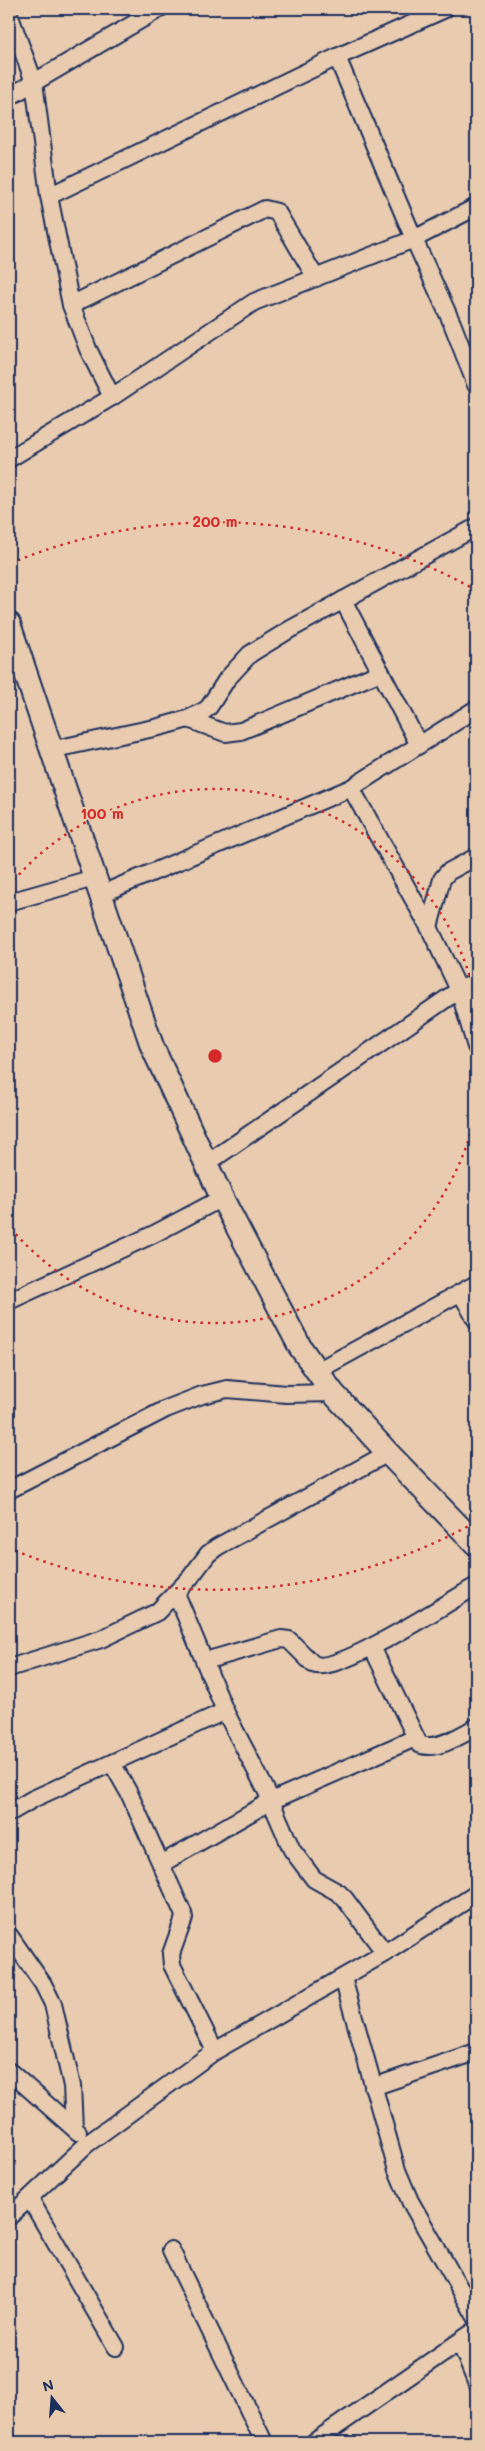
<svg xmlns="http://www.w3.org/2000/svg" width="485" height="2451" font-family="Mali,sans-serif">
<rect width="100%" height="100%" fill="#e9ccaf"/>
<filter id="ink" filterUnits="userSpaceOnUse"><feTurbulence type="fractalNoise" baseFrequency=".02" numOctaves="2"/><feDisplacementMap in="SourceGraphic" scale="10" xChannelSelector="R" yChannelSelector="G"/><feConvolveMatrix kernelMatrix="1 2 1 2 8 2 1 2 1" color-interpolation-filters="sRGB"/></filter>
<g filter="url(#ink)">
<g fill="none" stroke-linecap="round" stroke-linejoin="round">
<g stroke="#1b2f5e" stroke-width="20">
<g id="street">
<path d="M 9,14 L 34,82 L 49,196 L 71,305 L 88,349 L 112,397"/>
<path d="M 337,57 L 414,239 L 452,323 L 476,385"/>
<path d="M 9,97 L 159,9"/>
<path d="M 49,196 L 337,57 L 445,9"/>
<path d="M 71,305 L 265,209 L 277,212 L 316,278"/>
<path d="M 9,459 L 112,397 L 254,302 L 414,239 L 476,207"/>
<path d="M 343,600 L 419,745"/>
<path d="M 188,719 L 225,733 L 241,731 L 381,672"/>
<path d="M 50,750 L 159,727 L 188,719 L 204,711 L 209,707 L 227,679 L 250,654 L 289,630 L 476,527"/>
<path d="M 351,788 L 429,927 L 459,990 L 476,1047"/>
<path d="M 99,895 L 351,788 L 476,709"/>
<path d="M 9,902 L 94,878"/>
<path d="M 429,927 L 442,879 L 448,872 L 476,857"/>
<path d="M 206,1164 L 459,990 L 476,982"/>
<path d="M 461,1293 L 476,1320"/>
<path d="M 9,1301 L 154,1234 L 222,1198"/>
<path d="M 317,1371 L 476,1284"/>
<path d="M 9,1490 L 166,1409 L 202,1395 L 227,1389 L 287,1394 L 333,1393"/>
<path d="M 176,1593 L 225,1711 L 266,1790 L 292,1850 L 314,1879 L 339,1893 L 345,1899 L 385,1953"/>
<path d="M 372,1647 L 419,1744 C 435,1752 462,1735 476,1727"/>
<path d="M 205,1661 L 281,1639 L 289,1640 L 313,1664 C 337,1676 450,1601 476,1586"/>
<path d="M 9,1668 L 101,1639 L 157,1612 L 190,1578 L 208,1554 L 217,1547 L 388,1453"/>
<path d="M 112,1763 L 129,1793 L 183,1913 L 184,1918 L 171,1954 L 172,1965 L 215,2051"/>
<path d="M 9,1813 L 33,1799 L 225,1711"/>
<path d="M 161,1864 L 271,1801 L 415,1738"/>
<path d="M 9,1935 L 43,1984 L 53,2004 L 72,2086 L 74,2128"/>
<path d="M 343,1978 L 397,2170 L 410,2201 L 476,2317"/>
<path d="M 9,2071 L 78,2132"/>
<path d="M 373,2087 L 476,2052"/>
<path d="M 30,2199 L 116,2347"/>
<path d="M 9,2217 L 87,2144 L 215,2051 L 385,1953 L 476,1894"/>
<path d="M 171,2250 L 264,2442"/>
<path d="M 460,2342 L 476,2382"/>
<path d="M 314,2442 L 476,2330"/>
</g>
</g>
<g stroke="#1b2f5e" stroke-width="26">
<path id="secondary" d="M 9,624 L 152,1046 L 222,1198 L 300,1347 L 317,1371 L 333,1393 L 388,1453 L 476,1544"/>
</g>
<use href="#street" stroke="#e9ccaf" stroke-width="16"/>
<use href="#secondary" stroke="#e9ccaf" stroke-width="22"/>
</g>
</g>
<g fill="none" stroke="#d62828" stroke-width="2.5" stroke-dasharray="2.5 5">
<path d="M476 1112A267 267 0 0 1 9 1226M9 886A267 267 0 0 1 476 1000"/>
<path d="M474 1523A534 534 0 0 1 11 1549M11 563A534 534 0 0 1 474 589"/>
</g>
<circle cx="215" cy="1056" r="8" fill="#d62828" stroke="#e9ccaf" stroke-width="2.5"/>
<g font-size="15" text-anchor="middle" font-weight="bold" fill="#d62828" stroke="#e9ccaf" stroke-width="4" stroke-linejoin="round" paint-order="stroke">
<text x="215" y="527">200 m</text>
<text x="102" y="819">100 m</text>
</g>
<rect width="485" height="2451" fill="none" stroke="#e9ccaf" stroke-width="30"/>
<rect x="15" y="15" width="455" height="2421" fill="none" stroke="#1b2f5e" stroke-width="2" filter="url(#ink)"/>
<g transform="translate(52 2398) rotate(343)" stroke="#e9ccaf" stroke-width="4" paint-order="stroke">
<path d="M0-4L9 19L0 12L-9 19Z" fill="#1b2f5e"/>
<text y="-8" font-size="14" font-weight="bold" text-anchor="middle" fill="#1b2f5e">N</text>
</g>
</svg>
